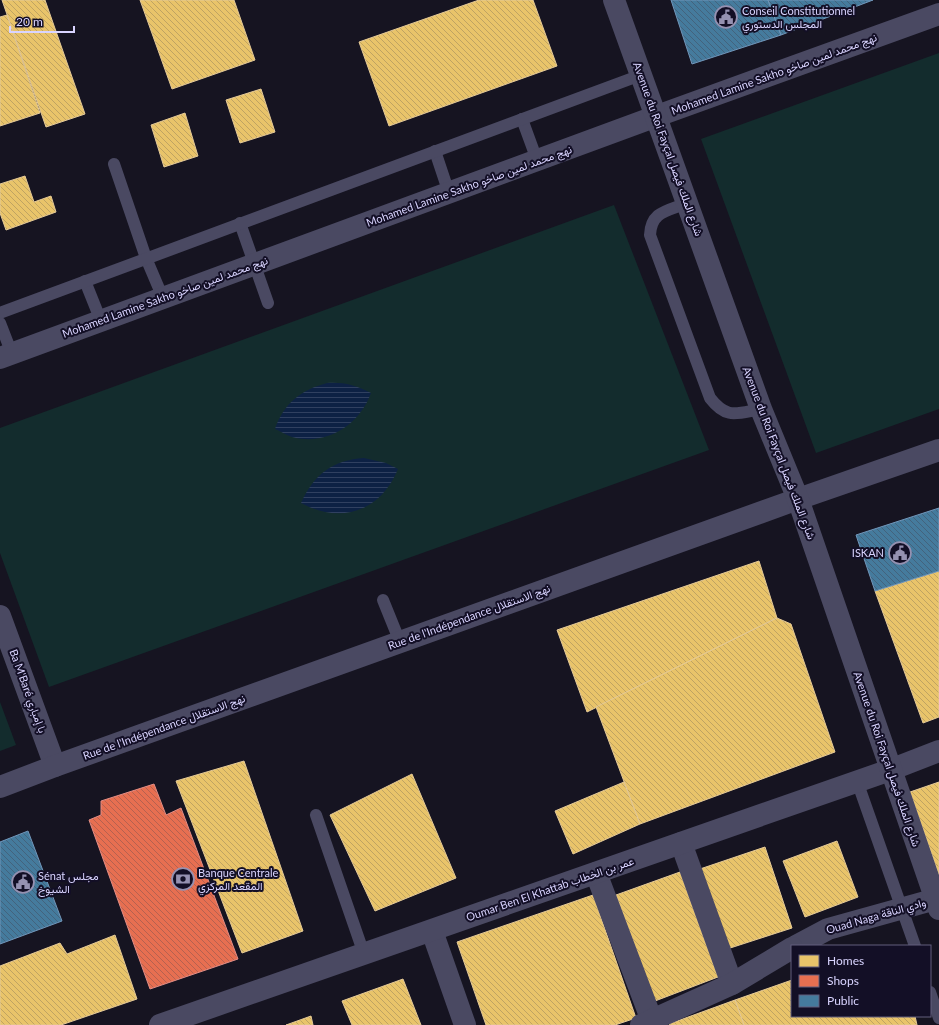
<svg xmlns="http://www.w3.org/2000/svg" width="939" height="1025" font-family="Lato,Vazirmatn,sans-serif">
<defs>
<pattern id="water-rules" width="6" height="5" patternUnits="userSpaceOnUse"><rect width="6" height="5" fill="#0d2144"/><path d="M0 2.5h6" fill="none" stroke="#304060"/></pattern>
<pattern id="homes-back-hatch" width="6" height="6" patternUnits="userSpaceOnUse"><rect width="6" height="6" fill="#e9c46a"/><path d="M-1 5l2 2M0 0l6 6M5-1l2 2" fill="none" stroke="#bfa362"/></pattern>
<pattern id="shops-back-hatch" width="6" height="6" patternUnits="userSpaceOnUse"><rect width="6" height="6" fill="#e76f51"/><path d="M-1 5l2 2M0 0l6 6M5-1l2 2" fill="none" stroke="#b56150"/></pattern>
<pattern id="public-back-hatch" width="6" height="6" patternUnits="userSpaceOnUse"><rect width="6" height="6" fill="#457b9d"/><path d="M-1 5l2 2M0 0l6 6M5-1l2 2" fill="none" stroke="#43637d"/></pattern>
</defs>
<rect width="100%" height="100%" fill="#161421"/>
<g fill="#132c2d">
<path d="M 939,53 L 939,409 L 816,453 L 701,139 Z"/>
<path d="M 614,205 L 709,450 L 49,687 L 0,553 L 0,428 Z"/>
<path d="M 0,702 L 16,745 L 0,751 Z"/>
</g>
<g fill="url(#water-rules)">
<path d="M 327,383 C 343,382 356,385 371,393 C 359,426 326,446 292,437 C 286,435 280,431 275,429 C 284,403 301,390 327,383 Z"/>
<path d="M 364,458 L 386,463 L 398,469 C 381,511 341,525 301,503 C 314,474 333,460 364,458 Z"/>
</g>
<g fill="url(#homes-back-hatch)" stroke="#e4c997">
<path d="M 2,0 L 45,0 L 85,114 L 46,127 Z"/>
<path d="M 140,0 L 234,0 L 255,60 L 172,89 Z"/>
<path d="M 479,0 L 533,0 L 557,66 L 389,126 L 359,42 Z"/>
<path d="M 7,15 L 40,113 L 0,126 L 0,17 Z"/>
<path d="M 261,89 L 275,132 L 240,143 L 226,100 Z"/>
<path d="M 185,113 L 198,156 L 164,167 L 151,125 Z"/>
<path d="M 25,176 L 34,202 L 51,196 L 56,212 L 6,230 L 0,213 L 0,184 Z"/>
<path d="M 759,561 L 777,618 L 587,712 L 557,630 Z"/>
<path d="M 939,571 L 939,717 L 923,723 L 875,591 Z"/>
<path d="M 777,618 L 791,624 L 835,752 L 640,824 L 596,707 Z"/>
<path d="M 244,761 L 303,931 L 242,953 L 176,781 Z"/>
<path d="M 412,774 L 456,878 L 375,911 L 330,815 Z"/>
<path d="M 624,782 L 640,824 L 573,854 L 555,811 Z"/>
<path d="M 939,782 L 939,875 L 910,792 Z"/>
<path d="M 837,841 L 858,897 L 805,917 L 783,861 Z"/>
<path d="M 765,847 L 792,928 L 724,950 L 697,870 Z"/>
<path d="M 680,872 L 718,977 L 655,1001 L 616,895 Z"/>
<path d="M 593,895 L 636,1018 L 615,1025 L 486,1025 L 457,942 Z"/>
<path d="M 115,935 L 137,999 L 61,1025 L 0,1025 L 0,966 L 60,943 L 67,954 Z"/>
<path d="M 403,979 L 421,1025 L 352,1025 L 342,1001 Z"/>
<path d="M 792,980 L 792,1016 L 915,1016 L 917,1025 L 744,1025 L 735,1000 Z"/>
<path d="M 735,1000 L 744,1025 L 670,1025 L 669,1024 Z"/>
<path d="M 311,1016 L 313,1025 L 286,1025 Z"/>
</g>
<path fill="url(#shops-back-hatch)" stroke="#e38d85" d="M 154,784 L 166,815 L 181,808 L 238,959 L 150,989 L 89,820 L 101,815 L 101,801 Z"/>
<g fill="url(#public-back-hatch)" stroke="#7196ba">
<path d="M 671,0 L 768,0 L 781,35 L 692,64 Z"/>
<path d="M 768,0 L 873,0 L 781,35 Z"/>
<path d="M 939,508 L 939,571 L 875,591 L 856,535 Z"/>
<path d="M 28,831 L 62,921 L 0,944 L 0,842 Z"/>
</g>
<g fill="none" stroke-linecap="round" stroke-linejoin="round">
<g stroke="#4a4962" stroke-width="12">
<path d="M 522,119 L 537,160"/>
<path d="M 435,151 L 449,193"/>
<path d="M 114,164 L 146,258 L 163,298"/>
<path d="M 687,203 C 668,211 651,211 650,235 L 710,398 C 727,420 737,413 761,409"/>
<path d="M 240,223 L 268,303"/>
<path d="M 85,281 L 101,321"/>
<path d="M 0,313 L 641,75"/>
<path d="M 0,323 L 12,354"/>
<path d="M 383,600 L 400,642"/>
<path d="M 857,781 L 915,946"/>
<path d="M 316,815 L 364,954"/>
<path d="M 930,992 L 939,1018"/>
</g>
<g stroke="#4a4962" stroke-width="22">
<path d="M 0,358 L 657,116 L 939,14"/>
<path d="M 0,616 L 55,766"/>
<path d="M 0,787 L 55,766 L 798,499 L 939,450"/>
<path d="M 681,843 L 732,984"/>
<path d="M 596,873 L 652,1021"/>
<path d="M 432,931 L 465,1025"/>
<path d="M 796,946 L 828,929 L 936,899"/>
<path d="M 160,1025 L 681,843 L 890,770 L 939,751"/>
<path d="M 641,1025 L 732,984 L 792,948"/>
</g>
<path stroke="#4a4962" stroke-width="22" d="M 614,0 L 761,409 L 798,499 L 939,909"/>
</g>
<defs>
<g id="civic-ring" transform="scale(1.15)"><circle r="9.5" fill="#130f26" stroke="#9591b1" stroke-width="1.5"/><path d="M-.6-6.5H3V-4.5H.6V-3L4-1V1h2V6H-6V1h2V-1L-.6-3ZM-1.2 2.5V6h2.4V2.5Z" fill="#9591b1"/></g>
<g id="bank-ring" transform="scale(1.15)"><circle r="9.5" fill="#130f26" stroke="#9591b1" stroke-width="1.5"/><path d="M-6-4H6V4H-6ZM0-2.3a2.3 2.3 0 1 0 0 4.6a2.3 2.3 0 1 0 0-4.6Z" fill="#9591b1"/></g>
</defs>
<g fill-rule="evenodd">
<use href="#civic-ring" x="726" y="17"/>
<use href="#civic-ring" x="900" y="553"/>
<use href="#bank-ring" x="183" y="879"/>
<use href="#civic-ring" x="23" y="882"/>
</g>
<g text-anchor="middle" stroke-width="4" stroke-linejoin="round" paint-order="stroke">
<g font-size="11" fill="#d9d4ff" stroke="#130f26" text-anchor="start">
<text x="742" y="15">Conseil Constitutionnel<tspan x="742" dy="13">المجلس الدستوري</tspan></text>
<text x="884" y="557" text-anchor="end">ISKAN</text>
<text x="198" y="877">Banque Centrale<tspan x="198" dy="13">المقعد المركزي</tspan></text>
<text x="38" y="880">Sénat مجلس<tspan x="38" dy="13">الشيوخ</tspan></text>
</g>
<g font-size="11" fill="#d9d4ff" stroke="#130f26">
<text transform="translate(774 74) rotate(-20)" y="4">Mohamed Lamine Sakho نهج محمد لمين صاخو</text>
<text transform="translate(668 149) rotate(70)" y="4">Avenue du Roi Fayçal شارع الملك فيصل</text>
<text transform="translate(469 186) rotate(-20)" y="4">Mohamed Lamine Sakho نهج محمد لمين صاخو</text>
<text transform="translate(165 297) rotate(-20)" y="4">Mohamed Lamine Sakho نهج محمد لمين صاخو</text>
<text transform="translate(779 453) rotate(69)" y="4">Avenue du Roi Fayçal شارع الملك فيصل</text>
<text transform="translate(469 617) rotate(-20)" y="4">Rue de l'Indépendance نهج الاستقلال</text>
<text transform="translate(28 691) rotate(70)" y="4">Ba M'Baré با إمباري</text>
<text transform="translate(164 727) rotate(-20)" y="4">Rue de l'Indépendance نهج الاستقلال</text>
<text transform="translate(887 759) rotate(71)" y="4">Avenue du Roi Fayçal شارع الملك فيصل</text>
<text transform="translate(550 889) rotate(-19)" y="4">Oumar Ben El Khattab عمر بن الخطاب</text>
<text transform="translate(876 916) rotate(-16)" y="4">Ouad Naga وادي الناقة</text>
</g>
</g>
<rect x="791" y="945" width="140" height="72" fill="#130f26" stroke="#625e7d"/>
<rect x="799" y="955" width="20" height="12" fill="#e9c46a" stroke="#625e7d"/>
<text x="827" y="965" font-size="12" fill="#d9d4ff">Homes</text>
<rect x="799" y="975" width="20" height="12" fill="#e76f51" stroke="#625e7d"/>
<text x="827" y="985" font-size="12" fill="#d9d4ff">Shops</text>
<rect x="799" y="995" width="20" height="12" fill="#457b9d" stroke="#625e7d"/>
<text x="827" y="1005" font-size="12" fill="#d9d4ff">Public</text>
<path d="M10 26v6h64v-6" fill="none" stroke="#d9d4ff" stroke-width="2"/>
<text x="16" y="26" font-size="12" fill="#d9d4ff" stroke="#130f26" stroke-width="3" paint-order="stroke">20 m</text>
</svg>
